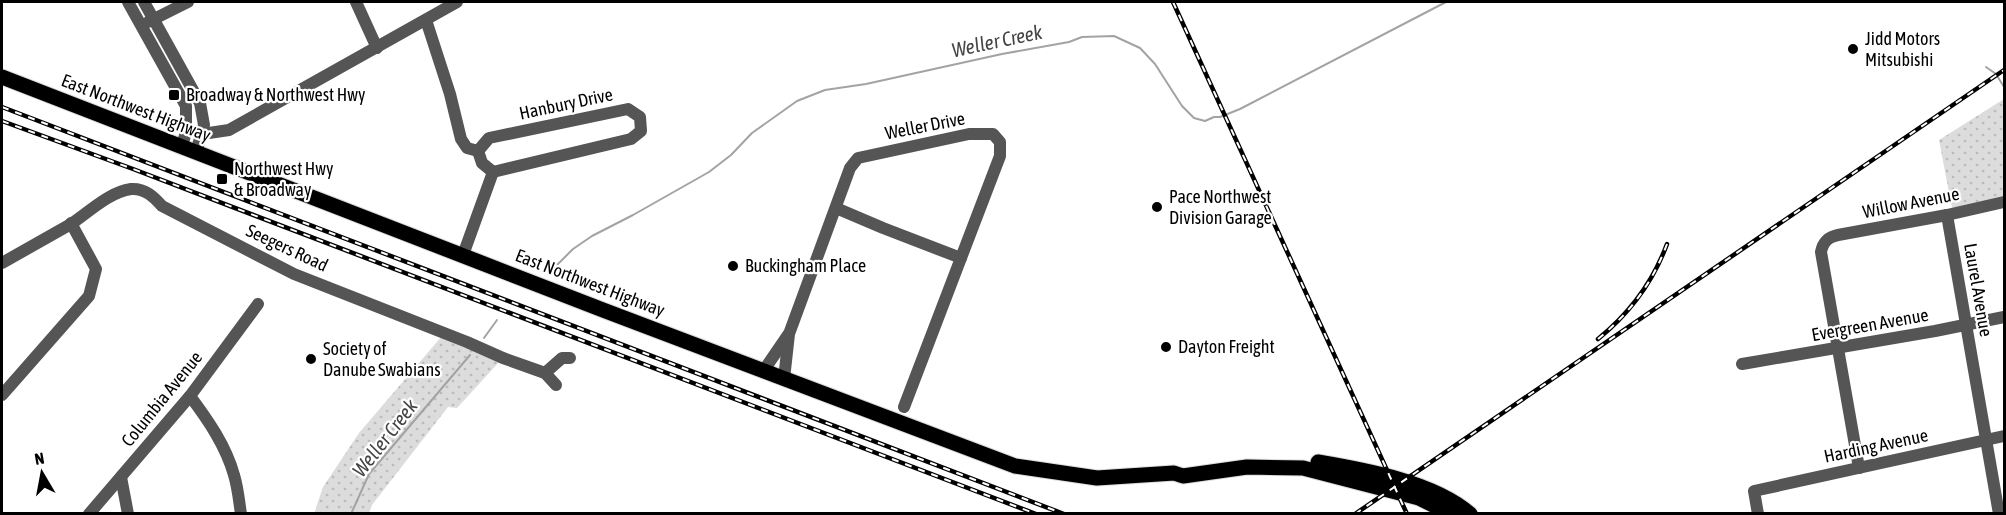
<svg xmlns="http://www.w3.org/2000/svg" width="2006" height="515" font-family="'Asap Condensed',sans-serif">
<defs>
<pattern id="park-dots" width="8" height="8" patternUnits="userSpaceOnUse" patternTransform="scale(1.5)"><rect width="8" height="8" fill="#dcdcdc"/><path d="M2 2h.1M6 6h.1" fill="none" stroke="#bbb" stroke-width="1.8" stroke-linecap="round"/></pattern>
</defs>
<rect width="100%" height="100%" fill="#fff"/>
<g fill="url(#park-dots)">
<path d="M 2004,99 L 2004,197 L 1952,208 L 1939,140 Z"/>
<path d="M 442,336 L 500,361 L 457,408 L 448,407 L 372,505 L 369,513 L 314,514 L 323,487 L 359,433 Z"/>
</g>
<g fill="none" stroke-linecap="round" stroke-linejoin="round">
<g stroke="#a3a3a3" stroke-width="2">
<path d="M 1986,67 L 1996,74 L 2004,87"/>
<path d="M 546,271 L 555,267 L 573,249 L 592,236 L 633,215 L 709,172 L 731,155 L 752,133 L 797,101 L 825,90 L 866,84 L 1002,54 L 1069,42 L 1082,37 L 1114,36 L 1140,48 L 1155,64 L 1182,106 L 1194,118 L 1205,121 L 1214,117 L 1220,117 L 1240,109 L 1446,2"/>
<path d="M 484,338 L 497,320"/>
<path d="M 351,514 L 369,474 L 470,355"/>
</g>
<g stroke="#dbdbdb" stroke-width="17">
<g id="major">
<path d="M 2,77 L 603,310 L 1015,466 L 1097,478 L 1174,473 L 1183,476 L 1247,467 L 1303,468 L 1419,498 L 1451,514"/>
<path d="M 1318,462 C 1365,470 1433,482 1470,514"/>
</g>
</g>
<g stroke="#555" stroke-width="12">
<path d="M 128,2 L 186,106 L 186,132 L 182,146"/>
<path d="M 144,2 L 200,103 L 204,125 L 196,152"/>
<path d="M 356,2 L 377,48"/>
<path d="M 426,20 L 450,94 L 461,139 L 467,148 L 478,151"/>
<path d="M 148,22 L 188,2"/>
<path d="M 628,109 L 640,117 L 641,131 L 631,139 L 493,172 L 482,163 L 478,151 L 489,138 Z"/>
<path d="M 202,134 L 229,130 L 457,2"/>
<path d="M 836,208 L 883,228 L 961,258"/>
<path d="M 1947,215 L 1999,514"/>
<path d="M 463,255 L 493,172"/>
<path d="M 2,263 C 25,250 48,237 71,224 C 89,212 109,192 131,189 C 145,188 154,197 162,206 L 294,274 L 467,342 L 503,358 L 545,373 L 556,385"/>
<path d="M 1742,364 L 1935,331 L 2004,317"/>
<path d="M 764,370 L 788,335"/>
<path d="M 545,373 L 562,358 L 570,358"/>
<path d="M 784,379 L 789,334 L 850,168 L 858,158 L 969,134 L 993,134 L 1000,142 L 1000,156 L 904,407"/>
<path d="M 2,395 L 89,296 L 96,269 L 71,223"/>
<path d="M 190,396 C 208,420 226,446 234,475 C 238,488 239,501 241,514"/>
<path d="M 1859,468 L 1821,252 C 1823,242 1828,237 1838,235 L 1947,215 L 2004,202"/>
<path d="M 121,477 L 128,514"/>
<path d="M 89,514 L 190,396 L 258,304"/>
<path d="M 1758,514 L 1754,491 L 2004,436"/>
</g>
<use href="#major" stroke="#000" stroke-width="15"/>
<g stroke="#000" stroke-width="4.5">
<g id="rail">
<path d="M 1173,2 L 1407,514"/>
<path d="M 2,107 L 1064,514"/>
<path d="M 2,121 L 133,169 L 1036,514"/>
<path d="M 1598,339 C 1630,313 1653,282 1667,244"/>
<path d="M 1355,514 L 2004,70"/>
</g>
</g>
<use href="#rail" stroke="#fff" stroke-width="2" stroke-dasharray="7" stroke-linecap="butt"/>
</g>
<g fill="#000" stroke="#fff" stroke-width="2">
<circle cx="1853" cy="49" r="6"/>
<rect x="168" y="89" width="12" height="12" rx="3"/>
<rect x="216" y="173" width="12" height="12" rx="3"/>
<circle cx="1157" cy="207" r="6"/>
<circle cx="733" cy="266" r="6"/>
<circle cx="1166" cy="347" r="6"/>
<circle cx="311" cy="359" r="6"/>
</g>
<g text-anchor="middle" stroke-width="4.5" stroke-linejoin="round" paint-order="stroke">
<g font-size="18" fill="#000" stroke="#fff" text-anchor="start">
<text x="1865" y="45">Jidd Motors<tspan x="1865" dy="21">Mitsubishi</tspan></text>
<text x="186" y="101">Broadway &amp; Northwest Hwy</text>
<text x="234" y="175">Northwest Hwy<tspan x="234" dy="21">&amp; Broadway</tspan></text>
<text x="1169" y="203">Pace Northwest<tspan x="1169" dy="21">Division Garage</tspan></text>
<text x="745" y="272">Buckingham Place</text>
<text x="1178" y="353">Dayton Freight</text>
<text x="323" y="355">Society of<tspan x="323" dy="21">Danube Swabians</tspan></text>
</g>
<g font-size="18" fill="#000" stroke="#fff">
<text transform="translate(566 104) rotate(-12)" y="6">Hanbury Drive</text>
<text transform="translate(136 108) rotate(21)" y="6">East Northwest Highway</text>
<text transform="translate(925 126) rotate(-11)" y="6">Weller Drive</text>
<text transform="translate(1911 203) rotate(-11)" y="6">Willow Avenue</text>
<text transform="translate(287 248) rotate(25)" y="6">Seegers Road</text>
<text transform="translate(590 283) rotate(21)" y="6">East Northwest Highway</text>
<text transform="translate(1978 290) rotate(80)" y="6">Laurel Avenue</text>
<text transform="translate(1870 325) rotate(-10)" y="6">Evergreen Avenue</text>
<text transform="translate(162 399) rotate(-51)" y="6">Columbia Avenue</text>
<text transform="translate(1876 446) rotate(-12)" y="6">Harding Avenue</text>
</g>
<g font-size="20" font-style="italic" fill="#444" stroke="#fff">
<text transform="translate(997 41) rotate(-12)" y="7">Weller Creek</text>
<text transform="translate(385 438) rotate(-52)" y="7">Weller Creek</text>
</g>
</g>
<rect width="2006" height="515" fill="none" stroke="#000000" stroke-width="6"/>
<g transform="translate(42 473) rotate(350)" stroke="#ffffff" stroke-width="4.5" paint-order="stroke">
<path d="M0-4.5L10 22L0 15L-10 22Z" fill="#000000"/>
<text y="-9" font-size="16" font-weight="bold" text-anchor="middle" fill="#000000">N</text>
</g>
</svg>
